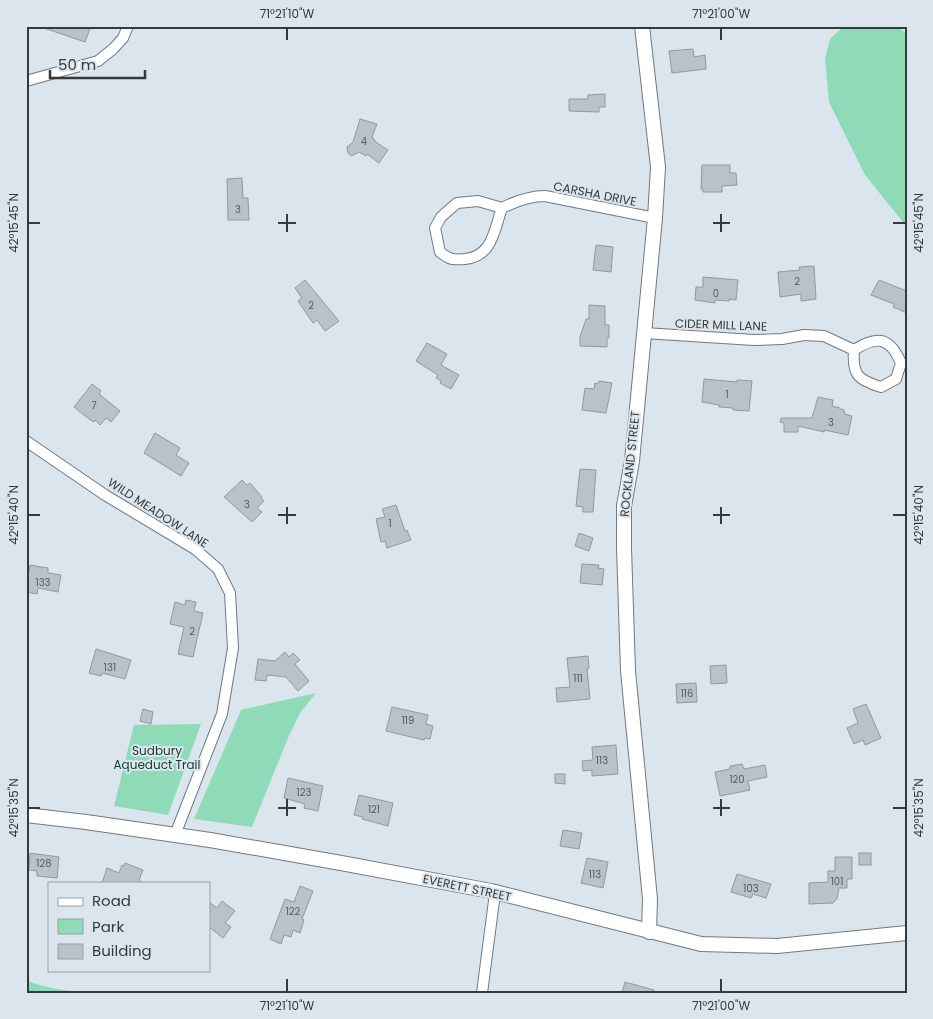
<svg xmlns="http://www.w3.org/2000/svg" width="933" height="1019" font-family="Poppins,sans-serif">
<rect width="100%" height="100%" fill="#dbe5ed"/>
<g fill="#8fdbb8">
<path d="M 844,26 L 898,26 L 907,35 L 907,227 L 865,175 L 829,102 L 825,59 L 830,39 Z"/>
<path d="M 316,693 L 300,713 L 288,738 L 252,827 L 194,819 L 241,710 Z"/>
<path d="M 201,724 L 168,815 L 114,806 L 134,725 Z"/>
<path d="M 26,980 C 44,988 64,990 84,993 L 26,993 Z"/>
</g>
<g fill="#b8c2ca" stroke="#9099a0">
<path d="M 44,26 L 91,26 L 85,42 L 44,28 Z"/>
<path d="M 693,49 L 694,57 L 705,55 L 706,69 L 672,73 L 669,51 Z"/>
<path d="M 605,94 L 605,107 L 599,107 L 599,112 L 569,111 L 569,99 L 588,99 L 588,95 Z"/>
<path d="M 360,119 L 377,124 L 372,137 L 377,143 L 388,150 L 379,163 L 367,154 L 366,156 L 359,152 L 351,156 L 348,153 L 347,147 L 353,142 Z"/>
<path d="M 702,165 L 730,165 L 730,173 L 736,173 L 737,185 L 722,186 L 722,192 L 703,192 L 703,189 L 701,189 Z"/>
<path d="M 242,178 L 243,198 L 248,198 L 249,220 L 228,220 L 227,179 Z"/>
<path d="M 596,245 L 613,247 L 611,272 L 593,270 Z"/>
<path d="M 814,266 L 816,299 L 801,301 L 801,294 L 780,297 L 778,272 L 800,270 L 799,267 Z"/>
<path d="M 703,277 L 738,280 L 736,300 L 729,299 L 729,301 L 715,300 L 715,303 L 695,300 L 696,287 L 703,287 Z"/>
<path d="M 305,280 L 339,321 L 325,331 L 317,320 L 313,323 L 298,301 L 302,298 L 295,288 Z"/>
<path d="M 879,280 L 907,291 L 907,313 L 893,307 L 894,304 L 871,295 Z"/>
<path d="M 589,305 L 605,306 L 605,325 L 609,325 L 609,338 L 607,338 L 607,347 L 580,346 L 580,337 L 586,319 L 589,319 Z"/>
<path d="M 427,343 L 447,354 L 441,365 L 459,375 L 451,389 L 440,383 L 441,381 L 436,378 L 438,375 L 416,361 Z"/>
<path d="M 704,379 L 737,382 L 737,380 L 752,381 L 749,411 L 733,410 L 733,408 L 719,407 L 719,405 L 702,402 Z"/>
<path d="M 599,381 L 612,383 L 606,413 L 582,410 L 585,388 L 594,389 L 595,383 L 598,384 Z"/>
<path d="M 92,384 L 101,391 L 99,394 L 120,411 L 111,422 L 106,418 L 100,425 L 95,420 L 94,422 L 89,419 L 74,407 Z"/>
<path d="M 818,397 L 833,400 L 832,406 L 840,408 L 840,409 L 844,410 L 845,414 L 852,416 L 848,435 L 824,430 L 824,432 L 798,426 L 798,432 L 784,432 L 784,423 L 780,422 L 781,418 L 812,418 Z"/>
<path d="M 155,433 L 180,448 L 176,455 L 189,463 L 181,476 L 144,453 Z"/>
<path d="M 580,469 L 596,470 L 593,512 L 583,512 L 583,507 L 576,506 Z"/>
<path d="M 242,480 L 247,485 L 250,483 L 262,497 L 261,498 L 264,501 L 257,508 L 262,512 L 252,522 L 224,497 Z"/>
<path d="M 396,505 L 405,531 L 407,530 L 411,540 L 387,548 L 385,541 L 381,542 L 376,519 L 385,517 L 382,509 Z"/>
<path d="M 579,533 L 593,538 L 589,551 L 575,546 Z"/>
<path d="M 582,564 L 599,565 L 598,568 L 604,569 L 602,585 L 580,583 Z"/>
<path d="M 30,565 L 48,568 L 48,573 L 61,575 L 58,592 L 38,588 L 37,594 L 26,592 L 26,572 L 29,572 Z"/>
<path d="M 186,600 L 196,602 L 194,611 L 203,613 L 193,657 L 178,654 L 184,627 L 170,624 L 175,602 L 185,605 Z"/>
<path d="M 96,649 L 131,660 L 125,679 L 102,673 L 101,676 L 89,673 Z"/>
<path d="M 285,652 L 289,657 L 293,653 L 300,660 L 295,664 L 309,681 L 298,691 L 286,677 L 267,675 L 266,681 L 255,680 L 258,659 L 275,661 Z"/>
<path d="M 588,656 L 589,668 L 587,669 L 590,699 L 557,702 L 556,688 L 570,687 L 567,658 Z"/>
<path d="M 726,665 L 727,683 L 711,684 L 710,666 Z"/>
<path d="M 696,683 L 697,702 L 677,703 L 676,684 Z"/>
<path d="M 866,704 L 881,738 L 865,745 L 863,740 L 854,744 L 847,728 L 858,723 L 853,709 Z"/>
<path d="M 392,707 L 428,715 L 426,724 L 433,726 L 430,739 L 425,738 L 424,740 L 386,731 Z"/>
<path d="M 143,709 L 153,712 L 151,724 L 140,721 Z"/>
<path d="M 616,745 L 618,774 L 592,776 L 592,770 L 583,771 L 582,761 L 593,760 L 592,747 Z"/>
<path d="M 742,764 L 744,769 L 765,765 L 767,777 L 748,781 L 750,790 L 720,796 L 715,772 L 730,769 L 730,766 Z"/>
<path d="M 555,774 L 565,774 L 565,784 L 555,783 Z"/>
<path d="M 288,778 L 323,786 L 318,811 L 304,808 L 305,804 L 284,798 Z"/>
<path d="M 359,795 L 393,803 L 388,826 L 362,819 L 363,817 L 354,815 Z"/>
<path d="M 563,830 L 582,833 L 579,849 L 560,846 Z"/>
<path d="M 30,853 L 59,857 L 57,878 L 37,876 L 37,871 L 29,870 Z"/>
<rect x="859" y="853" width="12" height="12"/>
<path d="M 835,857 L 852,857 L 852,879 L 847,879 L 847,888 L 839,888 L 837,899 L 833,903 L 809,904 L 809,883 L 828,882 L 828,871 L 835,871 Z"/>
<path d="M 587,858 L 608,862 L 603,888 L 581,883 Z"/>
<path d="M 125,863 L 143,870 L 139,880 L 143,883 L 102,883 L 107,868 L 119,873 L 122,865 L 124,866 Z"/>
<path d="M 737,874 L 771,884 L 766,898 L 753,894 L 751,898 L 731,892 Z"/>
<path d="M 300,886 L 313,891 L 302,919 L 304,920 L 300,933 L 293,930 L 291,937 L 284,935 L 281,944 L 272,940 L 270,939 L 285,899 L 294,902 Z"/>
<path d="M 222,901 L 235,911 L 225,923 L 231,927 L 223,938 L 209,927 L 209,902 L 217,908 Z"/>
<path d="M 625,982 L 654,990 L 653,993 L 622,993 Z"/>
</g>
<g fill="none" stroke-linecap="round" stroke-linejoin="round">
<g stroke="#707980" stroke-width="12">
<g id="street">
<path d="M 26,81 L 98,61 L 113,49 L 123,38 L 128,26"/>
<path d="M 502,208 L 478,201 L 457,203 L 441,217 L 435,228 L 440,252 C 450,260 453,260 465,259 C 493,256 494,230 502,208 C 516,201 529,196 545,196 L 655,218"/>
<path d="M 644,333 L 754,340 L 782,339 L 804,335 L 824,336 L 854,350 C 852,375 858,380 881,387 L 896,379 L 901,363 C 890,337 877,335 854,350"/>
<path d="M 26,441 L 105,495 L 195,549 L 218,569 L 230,593 L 233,648 L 222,714 L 175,835"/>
<path d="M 482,993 L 495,893"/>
</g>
</g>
<g stroke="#707980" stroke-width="16">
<g id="secondary">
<path d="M 642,26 L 658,167 L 655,218 L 632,461 L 624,506 L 624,548 L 628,671 L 650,899 L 649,932"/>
<path d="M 26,815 L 86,822 L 210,840 L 341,863 L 491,891 L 701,944 L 777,946 L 907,933"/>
</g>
</g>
<use href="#street" stroke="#fff" stroke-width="10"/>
<use href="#secondary" stroke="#fff" stroke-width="14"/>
</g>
<path fill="none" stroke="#35393c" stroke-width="2" d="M 287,28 L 287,40M 721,28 L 721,40M 287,214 L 287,232M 721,214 L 721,232M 28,223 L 40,223M 278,223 L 296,223M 713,223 L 730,223M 893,223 L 906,223M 287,507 L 287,524M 721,507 L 721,524M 28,515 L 40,515M 278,515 L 296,515M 713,515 L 730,515M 893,515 L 906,515M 287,799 L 287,816M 721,799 L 721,816M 28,808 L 40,808M 278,808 L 296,808M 713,808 L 730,808M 893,808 L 906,808M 287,979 L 287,992M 721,979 L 721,992"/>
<g text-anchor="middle" stroke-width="4" stroke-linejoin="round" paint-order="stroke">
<g font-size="10" fill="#565b60">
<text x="364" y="145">4</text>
<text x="238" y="213">3</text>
<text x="797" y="285">2</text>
<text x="716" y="297">0</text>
<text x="311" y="309">2</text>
<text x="727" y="398">1</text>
<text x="94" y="409">7</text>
<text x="831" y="426">3</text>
<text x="247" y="508">3</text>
<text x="390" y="527">1</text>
<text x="43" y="586">133</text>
<text x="192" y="635">2</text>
<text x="110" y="671">131</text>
<text x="578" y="682">111</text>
<text x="687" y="697">116</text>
<text x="408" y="724">119</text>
<text x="602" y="764">113</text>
<text x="737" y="783">120</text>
<text x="304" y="796">123</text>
<text x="374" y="813">121</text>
<text x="44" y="867">128</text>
<text x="595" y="878">113</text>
<text x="837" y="885">101</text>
<text x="751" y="892">103</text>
<text x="293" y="915">122</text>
</g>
<g font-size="12" fill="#35393c" stroke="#dbe5ed">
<text transform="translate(595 194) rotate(11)" y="4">CARSHA DRIVE</text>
<text transform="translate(721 325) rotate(2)" y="4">CIDER MILL LANE</text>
<text transform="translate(630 464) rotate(-84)" y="4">ROCKLAND STREET</text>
<text transform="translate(158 513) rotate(33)" y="4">WILD MEADOW LANE</text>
<text transform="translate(467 888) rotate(12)" y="4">EVERETT STREET</text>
</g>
<g font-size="12" fill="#143c2c" stroke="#dbe5ed">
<text x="157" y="755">Sudbury<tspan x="157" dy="14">Aqueduct Trail</tspan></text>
</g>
</g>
<rect width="933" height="1019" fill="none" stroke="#dbe5ed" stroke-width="55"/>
<rect x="48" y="882" width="162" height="90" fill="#dbe5ed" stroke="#99a0a6"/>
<rect x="58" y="898" width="25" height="8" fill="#ffffff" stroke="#99a0a6"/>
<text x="92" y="906" font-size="15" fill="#35393c">Road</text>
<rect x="58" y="919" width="25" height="15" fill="#8fdbb8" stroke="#99a0a6"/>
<text x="92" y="932" font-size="15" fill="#35393c">Park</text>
<rect x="58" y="944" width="25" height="15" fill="#b8c2ca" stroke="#99a0a6"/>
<text x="92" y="956" font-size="15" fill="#35393c">Building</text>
<path d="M50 70v8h95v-8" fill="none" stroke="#35393c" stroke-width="2.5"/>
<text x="58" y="70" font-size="15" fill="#35393c" stroke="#dbe5ed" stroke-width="4" paint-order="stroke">50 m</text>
<rect x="28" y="28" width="878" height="964" fill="none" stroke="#35393c" stroke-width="2"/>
<g font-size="12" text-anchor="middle" fill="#35393c">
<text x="287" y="18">71°21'10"W</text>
<text x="721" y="18">71°21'00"W</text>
<text transform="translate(14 223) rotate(-90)" y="4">42°15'45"N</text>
<text transform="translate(919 223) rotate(-90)" y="4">42°15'45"N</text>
<text transform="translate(14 515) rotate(-90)" y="4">42°15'40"N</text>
<text transform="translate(919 515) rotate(-90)" y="4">42°15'40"N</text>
<text transform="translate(14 808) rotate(-90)" y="4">42°15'35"N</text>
<text transform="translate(919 808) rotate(-90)" y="4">42°15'35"N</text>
<text x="287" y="1010">71°21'10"W</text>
<text x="721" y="1010">71°21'00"W</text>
</g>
</svg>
